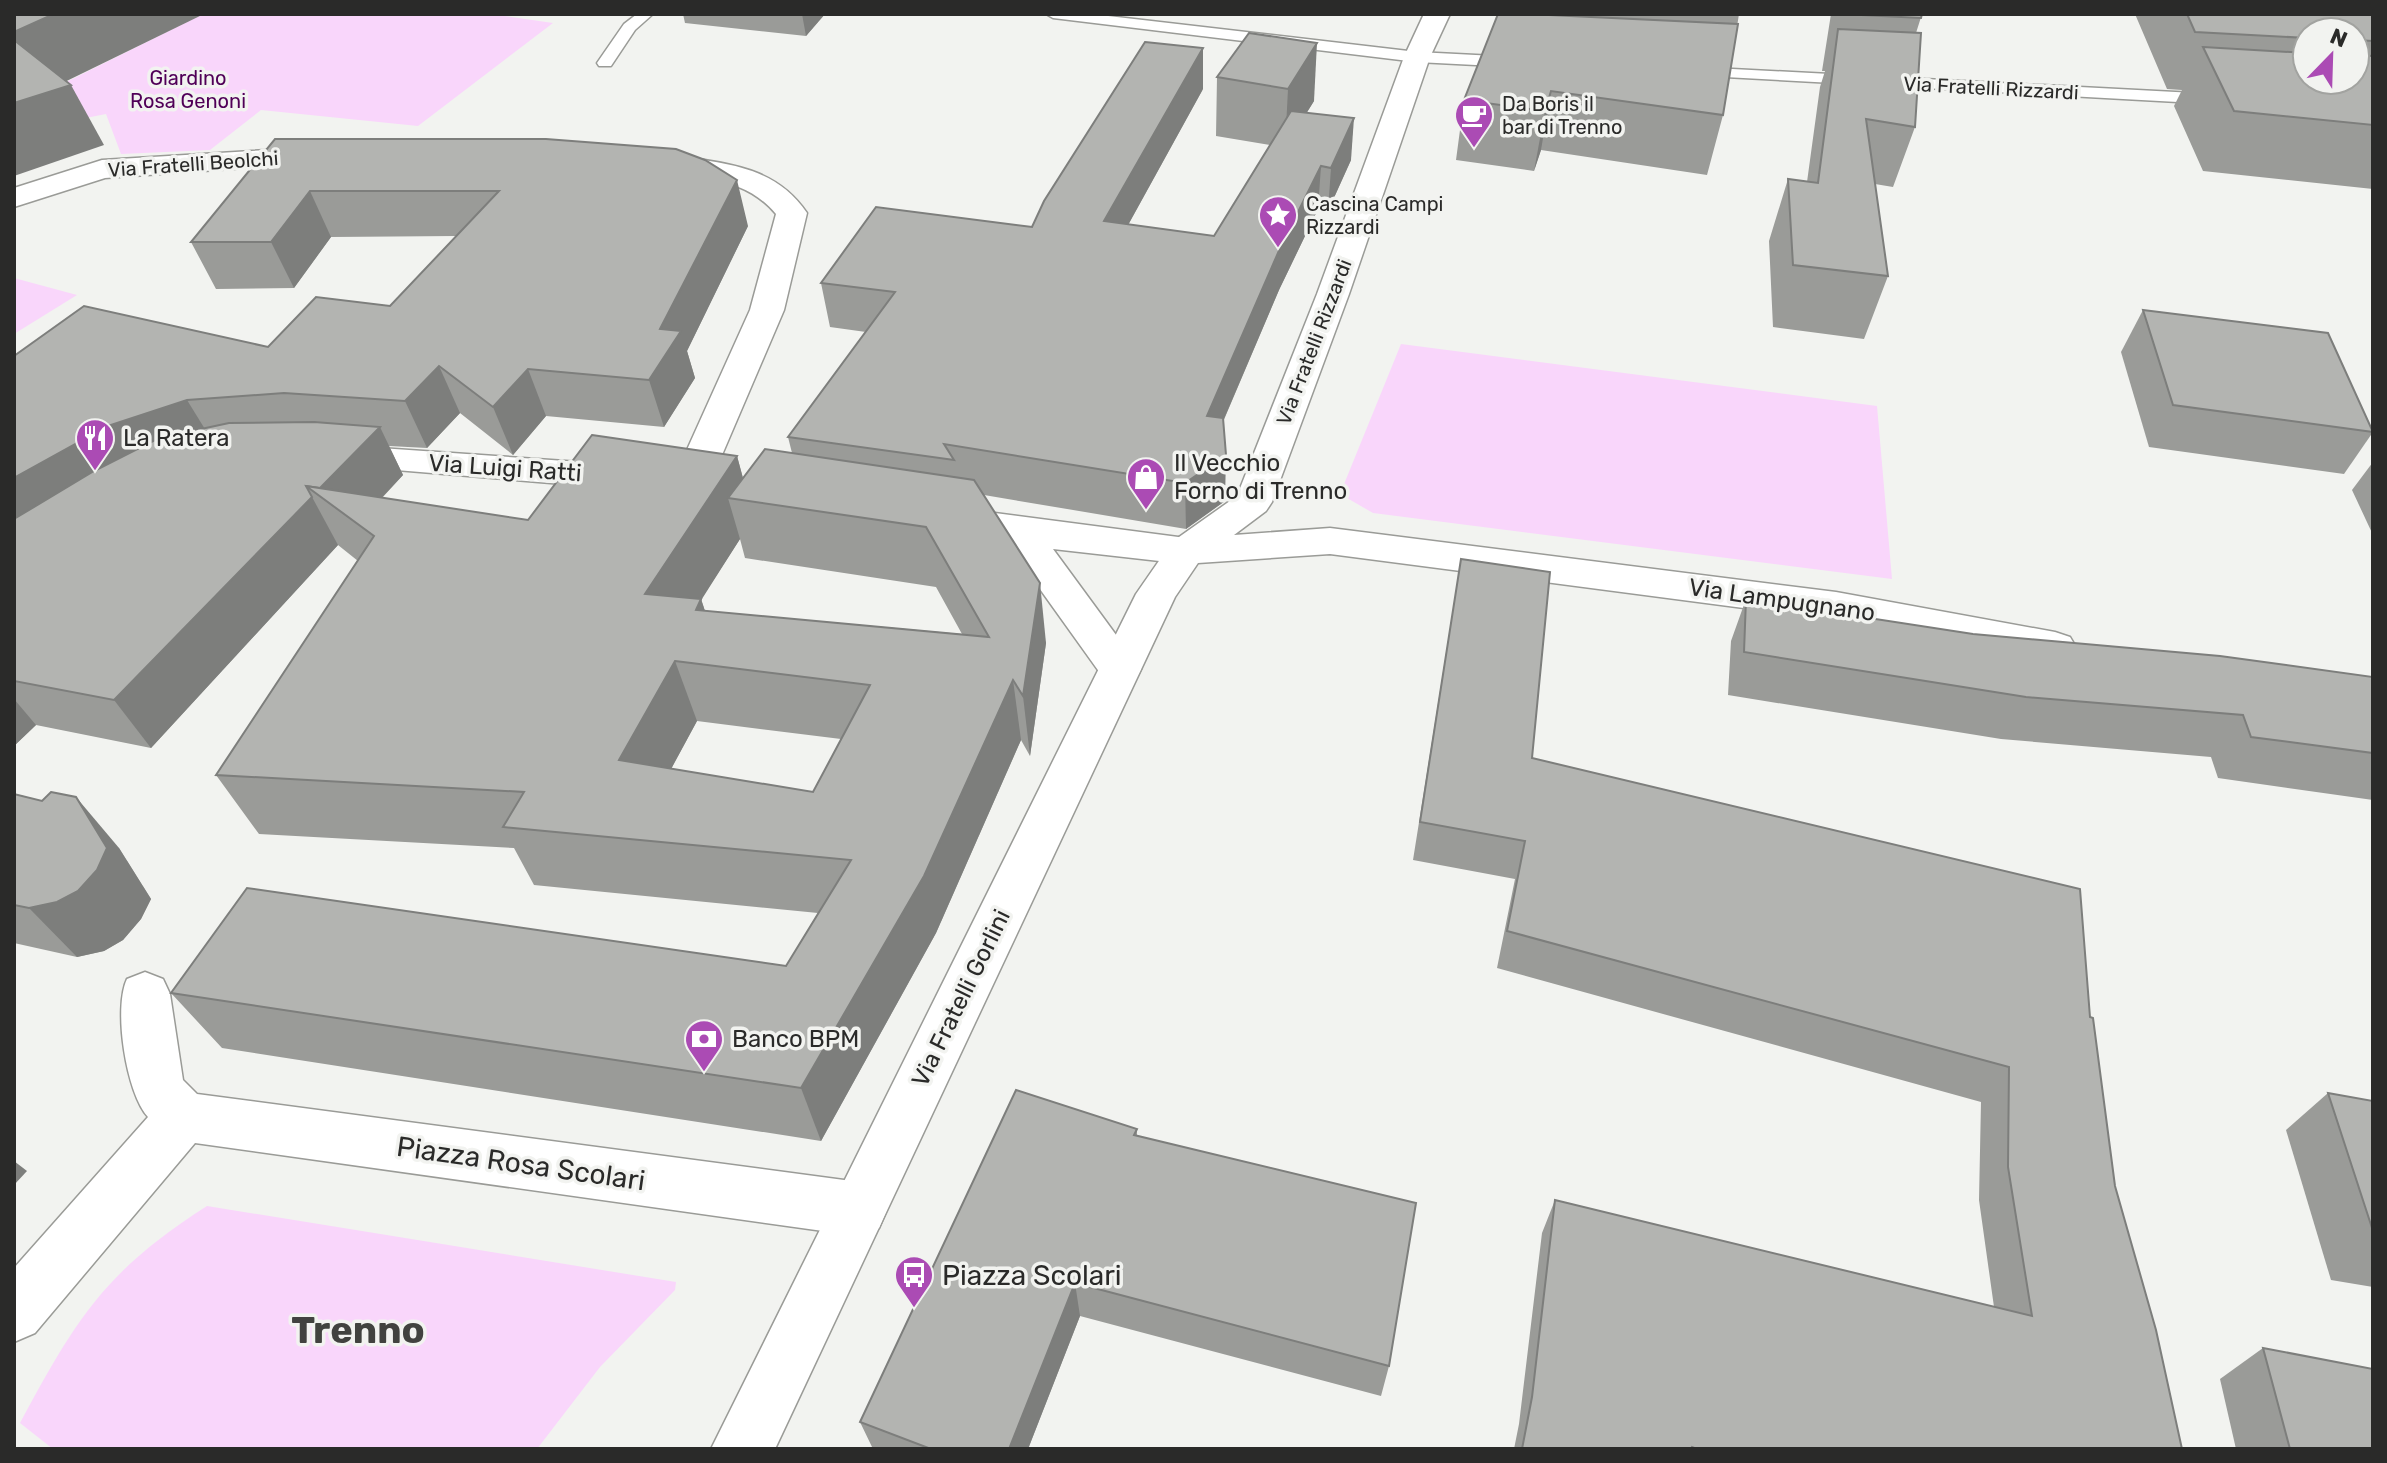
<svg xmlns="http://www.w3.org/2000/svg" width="2387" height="1463" font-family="Rubik,sans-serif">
<rect width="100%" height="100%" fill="#f2f3f0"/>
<g fill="#f9d6fb">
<path d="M 203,14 L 490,14 L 553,23 L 418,126 L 261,110 L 210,150 L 121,154 L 106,114 L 14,132 L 14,108 Z"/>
<path d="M 14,278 L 77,295 L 14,334 Z"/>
<path d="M 1401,344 L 1877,406 L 1892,579 L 1373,513 L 1340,494 Z"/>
<path d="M 207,1206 L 676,1282 L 675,1290 L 600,1367 L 537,1449 L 53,1449 L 20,1423 C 76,1319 105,1271 207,1206 Z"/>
</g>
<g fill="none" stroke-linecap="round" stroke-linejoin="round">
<g stroke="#9a9b97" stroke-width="3">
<g id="service">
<path d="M 637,14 L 653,14 L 635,30 L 611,66 L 599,66 L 597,63 L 624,24 Z"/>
<path d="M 1046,14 L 1091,14 L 1417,52 L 1515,57 L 1523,62 L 1515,67 L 1417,62 L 1053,18 Z"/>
<path d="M 1694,67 L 2214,94 L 2222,99 L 2214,104 L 1688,75 L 1688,69 Z"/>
</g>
</g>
<g stroke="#9a9b97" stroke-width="3">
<g id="minor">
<path d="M 318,147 L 328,150 L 333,156 L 328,162 L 105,178 L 14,207 L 14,188 L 102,160 Z"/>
<path d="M 666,154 C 721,164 773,163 807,213 L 784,310 L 710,483 L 704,491 L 691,495 L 678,491 L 672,483 L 750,310 L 776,214 C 743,175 702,181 656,169 L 651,163 L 656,157 Z"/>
<path d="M 337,445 L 623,465 L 636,469 L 642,477 L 636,485 L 623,489 L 324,464 L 319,456 L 324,448 Z"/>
<path d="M 949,507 L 1186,538 L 1200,542 L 1206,551 L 1200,560 L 1186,564 L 1053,549 L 1141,669 L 1135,680 L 1120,684 L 1105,680 L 1007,543 L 935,529 L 930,520 L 935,511 Z"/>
<path d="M 145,972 L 163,979 L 170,994 L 183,1080 L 197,1094 L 859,1182 L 879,1190 L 887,1209 L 879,1228 L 859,1236 L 195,1143 L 35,1333 L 14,1342 L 14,1268 L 148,1117 C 126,1093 113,1008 127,979 Z"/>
</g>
</g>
<g stroke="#9a9b97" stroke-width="3">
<path id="tertiary" d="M 1424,14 L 1450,14 L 1430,57 L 1349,294 L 1272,502 L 1266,511 L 1234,535 L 1330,528 L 1836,592 L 2055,632 L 2070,637 L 2076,647 L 2070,657 L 2055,662 L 1836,620 L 1330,554 L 1198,563 L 1175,597 L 775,1449 L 711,1449 L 1136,594 L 1172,542 L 1237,496 L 1317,294 L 1404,57 Z"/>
</g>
<use href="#service" fill="#fff" fill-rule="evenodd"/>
<use href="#minor" fill="#fff" fill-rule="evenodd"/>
<use href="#tertiary" fill="#fff" fill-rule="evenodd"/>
</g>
<g fill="#9a9b98" fill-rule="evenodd">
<path d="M 683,14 L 825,14 L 806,36 L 685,23 Z"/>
<path d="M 1498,14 L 1739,14 L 1723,115 L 1707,175 L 1541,150 L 1534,171 L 1456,160 L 1464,100 Z"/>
<path d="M 1831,14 L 1922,14 L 1916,33 L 1915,127 L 1893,187 L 1875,184 L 1888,276 L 1864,339 L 1773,327 L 1769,241 L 1788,179 L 1807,182 L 1820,87 L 1825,71 L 1822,71 Z"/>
<path d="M 2135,14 L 2373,14 L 2373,189 L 2203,171 L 2174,106 L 2182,90 L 2167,89 ZM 2307,32 L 2355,32 L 2355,80 L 2307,80 Z"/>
<path d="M 1249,33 L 1314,101 L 1307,112 L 1351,160 L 1328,211 L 1318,209 L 1279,290 L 1223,422 L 1225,501 L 1186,529 L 984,495 L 1046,643 L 1030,756 L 1021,740 L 936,933 L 821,1141 L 222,1048 L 171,993 L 786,966 L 818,913 L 534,885 L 514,848 L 259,834 L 216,775 L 358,561 L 338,545 L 151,748 L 36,725 L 14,746 L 14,356 L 268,347 L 390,306 L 456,236 L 331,237 L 294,288 L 216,289 L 191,242 L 275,139 L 748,226 L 687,351 L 695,378 L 664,427 L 546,416 L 513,455 L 460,413 L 427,448 L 389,446 L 403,475 L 382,498 L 528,520 L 737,456 L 743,478 L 792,453 L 788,437 L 866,332 L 830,327 L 821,283 L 1032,227 L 1203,89 L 1128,225 L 1214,236 L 1270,145 L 1216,136 L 1217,77 ZM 740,539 L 745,558 L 936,587 L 962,634 L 705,611 L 701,599 ZM 697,721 L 841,739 L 813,792 L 671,769 Z"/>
<path d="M 2143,310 L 2373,432 L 2344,474 L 2149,447 L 2121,352 Z"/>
<path d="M 2373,462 L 2373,535 L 2352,490 Z"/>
<path d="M 1461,559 L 1532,758 L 2090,1017 L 2115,1186 L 2182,1449 L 1514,1449 L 1519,1424 L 1542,1233 L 1555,1200 L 1994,1307 L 1979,1200 L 1981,1102 L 1497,968 L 1515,879 L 1413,860 Z"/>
<path d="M 1746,599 L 1973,634 L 2373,677 L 2373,800 L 2218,778 L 2211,757 L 2001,739 L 1728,695 L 1731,641 Z"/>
<path d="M 14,794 L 119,848 L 151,899 L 141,919 L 123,940 L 104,951 L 77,957 L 14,943 Z"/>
<path d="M 2328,1093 L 2373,1101 L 2373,1287 L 2331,1280 L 2286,1130 Z"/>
<path d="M 1137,1129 L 1137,1136 L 1389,1366 L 1381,1396 L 1080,1316 L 1028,1449 L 873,1449 L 860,1422 Z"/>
<path d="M 2263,1348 L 2373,1449 L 2236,1449 L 2220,1379 Z"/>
</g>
<g fill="#7d7e7c">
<path d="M 54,14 L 204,14 L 42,93 L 14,45 L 14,32 Z"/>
<path d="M 802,14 L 825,14 L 806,36 Z"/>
<path d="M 1317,43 L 1314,101 L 1285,148 L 1288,89 Z"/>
<path d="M 1203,48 L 1203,89 L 1106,265 L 1104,221 Z"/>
<path d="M 71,85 L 104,145 L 14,176 L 14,103 Z"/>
<path d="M 1551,91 L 1541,150 L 1534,171 L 1545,111 Z"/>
<path d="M 1354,118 L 1351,160 L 1328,211 L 1331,168 Z"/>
<path d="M 1321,166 L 1318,209 L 1279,290 L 1206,461 L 1207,416 L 1281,246 Z"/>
<path d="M 737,180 L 748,226 L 687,351 L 695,378 L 664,427 L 649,380 L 660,329 Z"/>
<path d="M 310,191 L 331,237 L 294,288 L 271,242 Z"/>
<path d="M 439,366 L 460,413 L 427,448 L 405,401 Z"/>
<path d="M 528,369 L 546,416 L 513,455 L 493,407 Z"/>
<path d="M 187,400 L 216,447 L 14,547 L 14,478 L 108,426 Z"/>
<path d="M 380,427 L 403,475 L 357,524 L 315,493 Z"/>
<path d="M 1226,455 L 1225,501 L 1186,529 L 1185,483 Z"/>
<path d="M 737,456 L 749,501 L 728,498 L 740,539 L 667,654 L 645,594 Z"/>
<path d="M 312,497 L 338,545 L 151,748 L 114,700 Z"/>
<path d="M 1040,583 L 1046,643 L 1030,756 L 1023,696 Z"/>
<path d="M 701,599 L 721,660 L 696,610 Z"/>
<path d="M 675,661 L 697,721 L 644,819 L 619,760 Z"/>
<path d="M 1013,680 L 1021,740 L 936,933 L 821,1141 L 801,1088 Z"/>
<path d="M 14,699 L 36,725 L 14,746 Z"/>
<path d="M 76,797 L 119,848 L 151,899 L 141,919 L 123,940 L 104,951 L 77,957 L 29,908 Z"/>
<path d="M 14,1161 L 27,1171 L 14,1185 Z"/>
<path d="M 1075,1283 L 1080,1316 L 1028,1449 L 1009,1449 Z"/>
</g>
<g fill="#b3b4b1" stroke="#7d7e7c" stroke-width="2" fill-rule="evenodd">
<path d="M 14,14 L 54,14 L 14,32 Z"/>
<path d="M 1498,14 L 1528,14 L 1738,24 L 1723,115 L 1551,91 L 1545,111 L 1464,100 Z"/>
<path d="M 1841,14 L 1922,14 L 1921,18 Z"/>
<path d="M 2187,14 L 2373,14 L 2373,41 L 2355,40 L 2355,32 L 2307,32 L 2307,38 L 2195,32 Z"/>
<path d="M 1838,29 L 1921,33 L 1915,127 L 1866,119 L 1888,276 L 1793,265 L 1788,179 L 1818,183 Z"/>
<path d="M 1249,33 L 1317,43 L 1288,89 L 1217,77 Z"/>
<path d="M 14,40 L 71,85 L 14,103 Z"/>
<path d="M 1145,42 L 1203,48 L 1104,221 L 1214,236 L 1291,111 L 1354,118 L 1331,168 L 1321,166 L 1281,246 L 1207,416 L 1223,418 L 1226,455 L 1185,483 L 944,444 L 954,460 L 788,437 L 895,292 L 821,283 L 876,207 L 1032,227 L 1044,201 Z"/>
<path d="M 2203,47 L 2307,53 L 2307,80 L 2355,80 L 2355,55 L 2373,56 L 2373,125 L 2234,111 Z"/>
<path d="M 275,139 L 546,139 L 676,149 L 705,160 L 737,180 L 660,329 L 681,331 L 649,380 L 528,369 L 493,407 L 439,366 L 405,401 L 284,393 L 187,400 L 108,426 L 14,478 L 14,356 L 84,306 L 268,347 L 316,297 L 390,306 L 499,191 L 310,191 L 271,242 L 191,242 Z"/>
<path d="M 2143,310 L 2328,333 L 2373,432 L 2173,405 Z"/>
<path d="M 314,422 L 380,427 L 320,488 L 306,486 L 312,497 L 114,700 L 14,681 L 14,519 L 94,471 L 159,438 L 229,423 Z"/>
<path d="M 592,435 L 737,456 L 645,594 L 701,599 L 696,610 L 989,637 L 926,527 L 728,498 L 765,449 L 974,480 L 1040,583 L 1023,696 L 1013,680 L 924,876 L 801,1088 L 171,993 L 247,888 L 786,966 L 851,860 L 503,827 L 524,792 L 216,775 L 374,536 L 306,486 L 528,520 ZM 675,661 L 870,685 L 813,792 L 619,760 Z"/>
<path d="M 1461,559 L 1550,572 L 1532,758 L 2080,889 L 2090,1017 L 2093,1018 L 2115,1186 L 2156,1330 L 2182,1449 L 1697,1449 L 1692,1447 L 1691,1449 L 1522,1449 L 1532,1397 L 1555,1200 L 2032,1316 L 2008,1167 L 2009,1067 L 1507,931 L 1525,841 L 1420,822 Z"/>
<path d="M 1746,599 L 1973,634 L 2220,656 L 2373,677 L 2373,753 L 2251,737 L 2243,715 L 2026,697 L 1744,652 Z"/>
<path d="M 51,792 L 76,797 L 107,848 L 97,870 L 78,891 L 57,902 L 29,908 L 14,905 L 14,794 L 42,801 Z"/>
<path d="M 1016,1090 L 1137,1129 L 1134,1135 L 1416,1203 L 1389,1366 L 1075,1283 L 1009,1449 L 931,1449 L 860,1422 Z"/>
<path d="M 2328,1093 L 2373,1101 L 2373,1231 Z"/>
<path d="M 2263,1348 L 2373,1369 L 2373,1449 L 2290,1449 Z"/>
</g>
<defs>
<g id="cafe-pin" transform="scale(2)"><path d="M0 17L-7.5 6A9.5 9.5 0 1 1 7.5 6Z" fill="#ab4bb4" stroke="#f2f3f0"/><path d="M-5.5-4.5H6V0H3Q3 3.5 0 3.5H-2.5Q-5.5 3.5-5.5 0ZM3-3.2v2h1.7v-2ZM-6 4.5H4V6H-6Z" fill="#fff"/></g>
<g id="sight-pin" transform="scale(2)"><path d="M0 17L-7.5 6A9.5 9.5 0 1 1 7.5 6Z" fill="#ab4bb4" stroke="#f2f3f0"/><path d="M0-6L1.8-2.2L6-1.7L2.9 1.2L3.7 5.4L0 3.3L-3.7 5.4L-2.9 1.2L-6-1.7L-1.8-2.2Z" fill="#fff"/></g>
<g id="restaurant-pin" transform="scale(2)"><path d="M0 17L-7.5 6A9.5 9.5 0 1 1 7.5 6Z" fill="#ab4bb4" stroke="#f2f3f0"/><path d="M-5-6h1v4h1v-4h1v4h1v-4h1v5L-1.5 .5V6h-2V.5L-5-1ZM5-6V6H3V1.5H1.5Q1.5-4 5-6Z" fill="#fff"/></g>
<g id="shop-pin" transform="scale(2)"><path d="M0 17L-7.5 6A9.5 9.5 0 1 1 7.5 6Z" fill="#ab4bb4" stroke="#f2f3f0"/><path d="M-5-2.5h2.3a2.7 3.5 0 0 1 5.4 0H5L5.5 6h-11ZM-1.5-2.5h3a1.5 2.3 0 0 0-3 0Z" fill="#fff"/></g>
<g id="bank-pin" transform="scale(2)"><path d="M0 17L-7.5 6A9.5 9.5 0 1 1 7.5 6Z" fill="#ab4bb4" stroke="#f2f3f0"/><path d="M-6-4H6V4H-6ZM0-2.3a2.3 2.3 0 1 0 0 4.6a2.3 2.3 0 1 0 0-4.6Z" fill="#fff"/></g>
<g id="bus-pin" transform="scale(2)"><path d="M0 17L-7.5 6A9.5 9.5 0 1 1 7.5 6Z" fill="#ab4bb4" stroke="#f2f3f0"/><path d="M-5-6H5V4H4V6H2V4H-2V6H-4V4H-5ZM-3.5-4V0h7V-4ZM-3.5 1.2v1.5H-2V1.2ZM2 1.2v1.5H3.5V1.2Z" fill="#fff"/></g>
</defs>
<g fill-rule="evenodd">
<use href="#cafe-pin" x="1474" y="115"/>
<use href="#sight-pin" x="1278" y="215"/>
<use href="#restaurant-pin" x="95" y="438"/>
<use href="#shop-pin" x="1146" y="477"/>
<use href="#bank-pin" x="704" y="1039"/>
<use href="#bus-pin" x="914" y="1275"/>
</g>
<g text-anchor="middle" stroke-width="7" stroke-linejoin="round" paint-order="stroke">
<g font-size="20" fill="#500057" stroke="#f2f3f0">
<text x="188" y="85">Giardino<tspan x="188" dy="23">Rosa Genoni</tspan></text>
</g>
<g font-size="20" fill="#2a2a29" stroke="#f2f3f0">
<text transform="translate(1991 88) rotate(3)" y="7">Via Fratelli Rizzardi</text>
<text transform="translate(193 164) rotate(-4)" y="7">Via Fratelli Beolchi</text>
<text transform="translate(1314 342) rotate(-69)" y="7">Via Fratelli Rizzardi</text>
</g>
<g font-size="20" fill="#2a2a29" stroke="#f2f3f0" text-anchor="start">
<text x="1502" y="111">Da Boris il<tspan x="1502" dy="23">bar di Trenno</tspan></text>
<text x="1306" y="211">Cascina Campi<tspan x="1306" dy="23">Rizzardi</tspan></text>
</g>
<g font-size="24" fill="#2a2a29" stroke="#f2f3f0" text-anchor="start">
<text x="123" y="446">La Ratera</text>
<text x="1174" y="471">Il Vecchio<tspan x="1174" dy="28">Forno di Trenno</tspan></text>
<text x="732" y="1047">Banco BPM</text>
</g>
<g font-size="24" fill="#2a2a29" stroke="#f2f3f0">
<text transform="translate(505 468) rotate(4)" y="8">Via Luigi Ratti</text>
<text transform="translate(1782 600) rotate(8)" y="8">Via Lampugnano</text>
<text transform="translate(961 998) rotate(-64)" y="8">Via Fratelli Gorlini</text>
</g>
<g font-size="28" fill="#2a2a29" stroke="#f2f3f0">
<text transform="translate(521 1163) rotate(8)" y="10">Piazza Rosa Scolari</text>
</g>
<g font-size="28" fill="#2a2a29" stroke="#f2f3f0" text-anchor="start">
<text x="942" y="1285">Piazza Scolari</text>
</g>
<g font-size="38" font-weight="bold" fill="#41423f" stroke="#f2f3f0">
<text x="358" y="1343">Trenno</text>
</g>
</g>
<rect width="2387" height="1463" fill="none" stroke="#2a2a29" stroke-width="32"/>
<g transform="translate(2331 56) rotate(23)"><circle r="38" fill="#f2f3f0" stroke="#a2a3a0" stroke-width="2"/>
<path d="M0-6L14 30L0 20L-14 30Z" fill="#ab4bb4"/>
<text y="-12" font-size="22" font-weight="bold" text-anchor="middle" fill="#2a2a29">N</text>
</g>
</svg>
